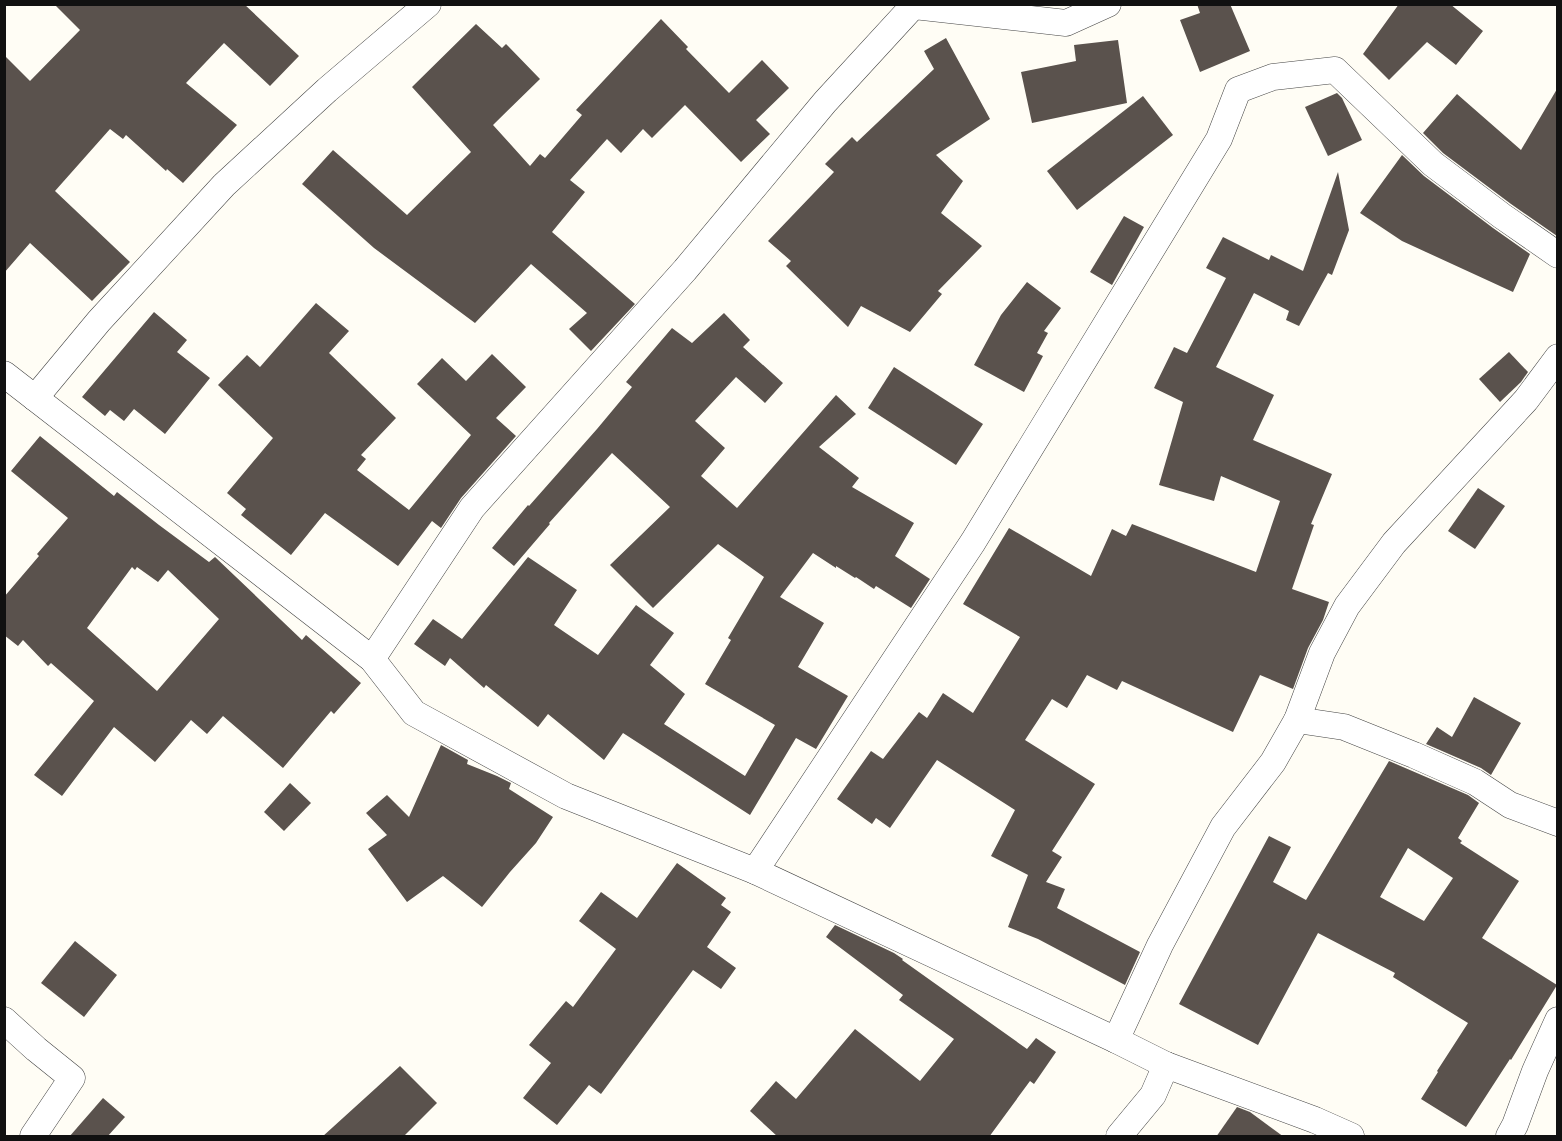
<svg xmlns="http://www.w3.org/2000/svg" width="1562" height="1141" font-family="'IBM Plex Serif',serif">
<rect width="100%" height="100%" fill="#fffdf5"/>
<g fill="#5a524d" fill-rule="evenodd">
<path d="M 54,4 L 244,4 L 299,56 L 270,86 L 224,43 L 186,83 L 237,125 L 183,183 L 167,169 L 166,171 L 126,135 L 123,139 L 110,129 L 55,191 L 130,262 L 92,301 L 30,243 L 4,273 L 4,55 L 30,81 L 80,30 Z"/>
<path d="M 1197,4 L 1230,4 L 1250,51 L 1200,72 L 1180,20 L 1200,13 Z"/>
<path d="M 1399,4 L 1450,4 L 1483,31 L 1456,65 L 1427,42 L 1389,80 L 1363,54 Z"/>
<path d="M 661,19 L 688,47 L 686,49 L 729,93 L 762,60 L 789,88 L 756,120 L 770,134 L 741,162 L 685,105 L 652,138 L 643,129 L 621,153 L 607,139 L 570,180 L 585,192 L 552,232 L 635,304 L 591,351 L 569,329 L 587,313 L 531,264 L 475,323 L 374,248 L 302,184 L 333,150 L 407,215 L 471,152 L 412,87 L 476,24 L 502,48 L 506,44 L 540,79 L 493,125 L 530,166 L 540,154 L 545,158 L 582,115 L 576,110 Z"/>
<path d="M 946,38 L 990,119 L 936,155 L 963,181 L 941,213 L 982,246 L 938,291 L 942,294 L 910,332 L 861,306 L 848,327 L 786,266 L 791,261 L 768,241 L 834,172 L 825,164 L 852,137 L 857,142 L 934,69 L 924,51 Z"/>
<path d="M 1118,40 L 1127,103 L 1032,123 L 1021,72 L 1076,61 L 1074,45 Z"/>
<path d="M 1557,89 L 1557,236 L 1511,204 L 1443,153 L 1423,133 L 1457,94 L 1521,150 Z"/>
<path d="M 1337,93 L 1342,98 L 1362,140 L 1328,156 L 1305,107 Z"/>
<path d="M 1143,96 L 1173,135 L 1077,210 L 1047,171 Z"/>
<path d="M 1402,155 L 1424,176 L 1493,228 L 1530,254 L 1513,292 L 1402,241 L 1360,213 Z"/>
<path d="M 1338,172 L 1349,230 L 1332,275 L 1328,273 L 1299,326 L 1286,320 L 1289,311 L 1254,293 L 1216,367 L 1274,395 L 1253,440 L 1332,474 L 1311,524 L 1314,525 L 1292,589 L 1329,602 L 1323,620 L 1308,648 L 1293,689 L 1260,675 L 1233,732 L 1122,681 L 1117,690 L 1087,675 L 1067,708 L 1052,699 L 1025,740 L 1095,784 L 1052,851 L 1062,857 L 1046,882 L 1065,889 L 1057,908 L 1140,952 L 1125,985 L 1038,939 L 1008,927 L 1028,875 L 1030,876 L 991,856 L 1015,810 L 937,760 L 890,828 L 876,818 L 872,824 L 837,799 L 871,751 L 883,759 L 919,712 L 927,718 L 943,693 L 973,713 L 1020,637 L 963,604 L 1009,528 L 1091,576 L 1112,529 L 1126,536 L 1132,524 L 1256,572 L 1280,501 L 1221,476 L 1214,501 L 1159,485 L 1183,402 L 1154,388 L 1174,347 L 1187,353 L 1226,278 L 1206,268 L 1223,237 L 1269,260 L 1271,255 L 1303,271 Z"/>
<path d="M 1124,216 L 1144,227 L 1112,285 L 1090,272 Z"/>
<path d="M 1027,282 L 1061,308 L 1044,331 L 1048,333 L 1037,353 L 1043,356 L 1024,392 L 974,365 L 1001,315 Z"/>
<path d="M 316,303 L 349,331 L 329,353 L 396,418 L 361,455 L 366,459 L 357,470 L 409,510 L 471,435 L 417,384 L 442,358 L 466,381 L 492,354 L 526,387 L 496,418 L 516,436 L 461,498 L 441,528 L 432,521 L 398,566 L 325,513 L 291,555 L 241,515 L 246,509 L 227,493 L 273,438 L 218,385 L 247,355 L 260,367 Z"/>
<path d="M 154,312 L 187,340 L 177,352 L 210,378 L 165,434 L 134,409 L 124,421 L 110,410 L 105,416 L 82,397 Z"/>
<path d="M 724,313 L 750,340 L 743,347 L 783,383 L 765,403 L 736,377 L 695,421 L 725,448 L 701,476 L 737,508 L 836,395 L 856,414 L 819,447 L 859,478 L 852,487 L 914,523 L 895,556 L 930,579 L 911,608 L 876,586 L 874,589 L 856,577 L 855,578 L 836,566 L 836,568 L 813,553 L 780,597 L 824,623 L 798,667 L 848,696 L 816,749 L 796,738 L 750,815 L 623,733 L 604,760 L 548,714 L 538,727 L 486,685 L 484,688 L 450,658 L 445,666 L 414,644 L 433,619 L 462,639 L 528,557 L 577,590 L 554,625 L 598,655 L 636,605 L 674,633 L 650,665 L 685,694 L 664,724 L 745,776 L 775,725 L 705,684 L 731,640 L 728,638 L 764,577 L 718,544 L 653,608 L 610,565 L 670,507 L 612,453 L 549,523 L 550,524 L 514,566 L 492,548 L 528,505 L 529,506 L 597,429 L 632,387 L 626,382 L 672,328 L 692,343 Z"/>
<path d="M 1509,352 L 1528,372 L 1521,382 L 1500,402 L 1479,379 Z"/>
<path d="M 894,367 L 983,424 L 956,465 L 868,408 Z"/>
<path d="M 40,436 L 114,496 L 117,492 L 159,525 L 209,562 L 215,557 L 302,640 L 306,635 L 361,683 L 334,714 L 331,711 L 283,768 L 223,716 L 207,734 L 191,720 L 155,762 L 114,727 L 62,796 L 34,775 L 94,701 L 51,663 L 48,666 L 23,640 L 18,646 L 4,635 L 4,597 L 39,556 L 37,554 L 68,518 L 11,471 ZM 132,567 L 135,570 L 137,567 L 158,582 L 168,570 L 219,619 L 157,691 L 87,628 Z"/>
<path d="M 1478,488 L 1505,506 L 1475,549 L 1448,531 Z"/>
<path d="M 1474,697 L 1521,723 L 1491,775 L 1481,768 L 1426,744 L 1437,727 L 1452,737 Z"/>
<path d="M 441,745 L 468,760 L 467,764 L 497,776 L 511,783 L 509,789 L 553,817 L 536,843 L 510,872 L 482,907 L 443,876 L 407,902 L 368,849 L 387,835 L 366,813 L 387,795 L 409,817 Z"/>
<path d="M 1389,761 L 1468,795 L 1479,803 L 1458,838 L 1462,841 L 1460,843 L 1519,881 L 1482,938 L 1557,985 L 1511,1060 L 1510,1059 L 1466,1127 L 1421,1099 L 1438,1072 L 1437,1071 L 1468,1023 L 1393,977 L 1395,973 L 1318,933 L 1258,1045 L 1179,1004 L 1269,836 L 1291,847 L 1273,882 L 1306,900 ZM 1408,848 L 1453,878 L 1424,921 L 1380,897 Z"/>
<path d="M 290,783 L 311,803 L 284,831 L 264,812 Z"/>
<path d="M 677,863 L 726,898 L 721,905 L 731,912 L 707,947 L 736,968 L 721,989 L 693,970 L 601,1094 L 589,1085 L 557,1125 L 523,1098 L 551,1063 L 529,1045 L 566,1001 L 573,1007 L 616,949 L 579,921 L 601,892 L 637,918 Z"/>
<path d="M 835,925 L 894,953 L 903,959 L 902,960 L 1027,1049 L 1036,1038 L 1056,1052 L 1034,1084 L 1030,1081 L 989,1137 L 778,1137 L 750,1111 L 776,1081 L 796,1099 L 855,1029 L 920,1081 L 954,1039 L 899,1000 L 903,995 L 826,937 Z"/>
<path d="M 75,941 L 117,975 L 84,1017 L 41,983 Z"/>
<path d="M 400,1066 L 437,1103 L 403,1137 L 322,1137 L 376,1088 Z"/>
<path d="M 103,1098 L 125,1117 L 107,1137 L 69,1137 Z"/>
<path d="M 1237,1107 L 1250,1112 L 1284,1137 L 1216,1137 Z"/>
</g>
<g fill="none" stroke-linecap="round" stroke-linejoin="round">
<g stroke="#444" stroke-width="27">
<g id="minor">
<path d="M 914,6 L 1066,23 L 1108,4"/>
<path d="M 4,374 L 372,659 L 414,713 L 566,796 L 755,871 L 1116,1040 L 1166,1065 L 1315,1120 L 1351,1136"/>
<path d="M 35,398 L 99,321 L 224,185 L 327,90 L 428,4"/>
<path d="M 372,659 L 472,508 L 685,270 L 825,102 L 915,4"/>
<path d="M 1297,720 L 1344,727 L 1414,755 L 1475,782 L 1510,805 L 1558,823"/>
<path d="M 755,871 L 973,542 L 1219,139 L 1238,90 L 1273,77 L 1335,70 L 1433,164 L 1502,216 L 1558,255"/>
<path d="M 4,1020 L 36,1049 L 72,1078 L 33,1136"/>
<path d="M 1116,1040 L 1160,945 L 1223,827 L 1273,762 L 1297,720 L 1322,653 L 1347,606 L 1394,543 L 1526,400 L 1558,357"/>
<path d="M 1119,1136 L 1153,1095 L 1166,1065"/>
<path d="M 1509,1136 L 1515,1125 L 1535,1071 L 1558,1020"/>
</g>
</g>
<use href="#minor" stroke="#fff" stroke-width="26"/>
</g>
<rect width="1562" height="1141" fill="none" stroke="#111111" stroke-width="12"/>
</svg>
